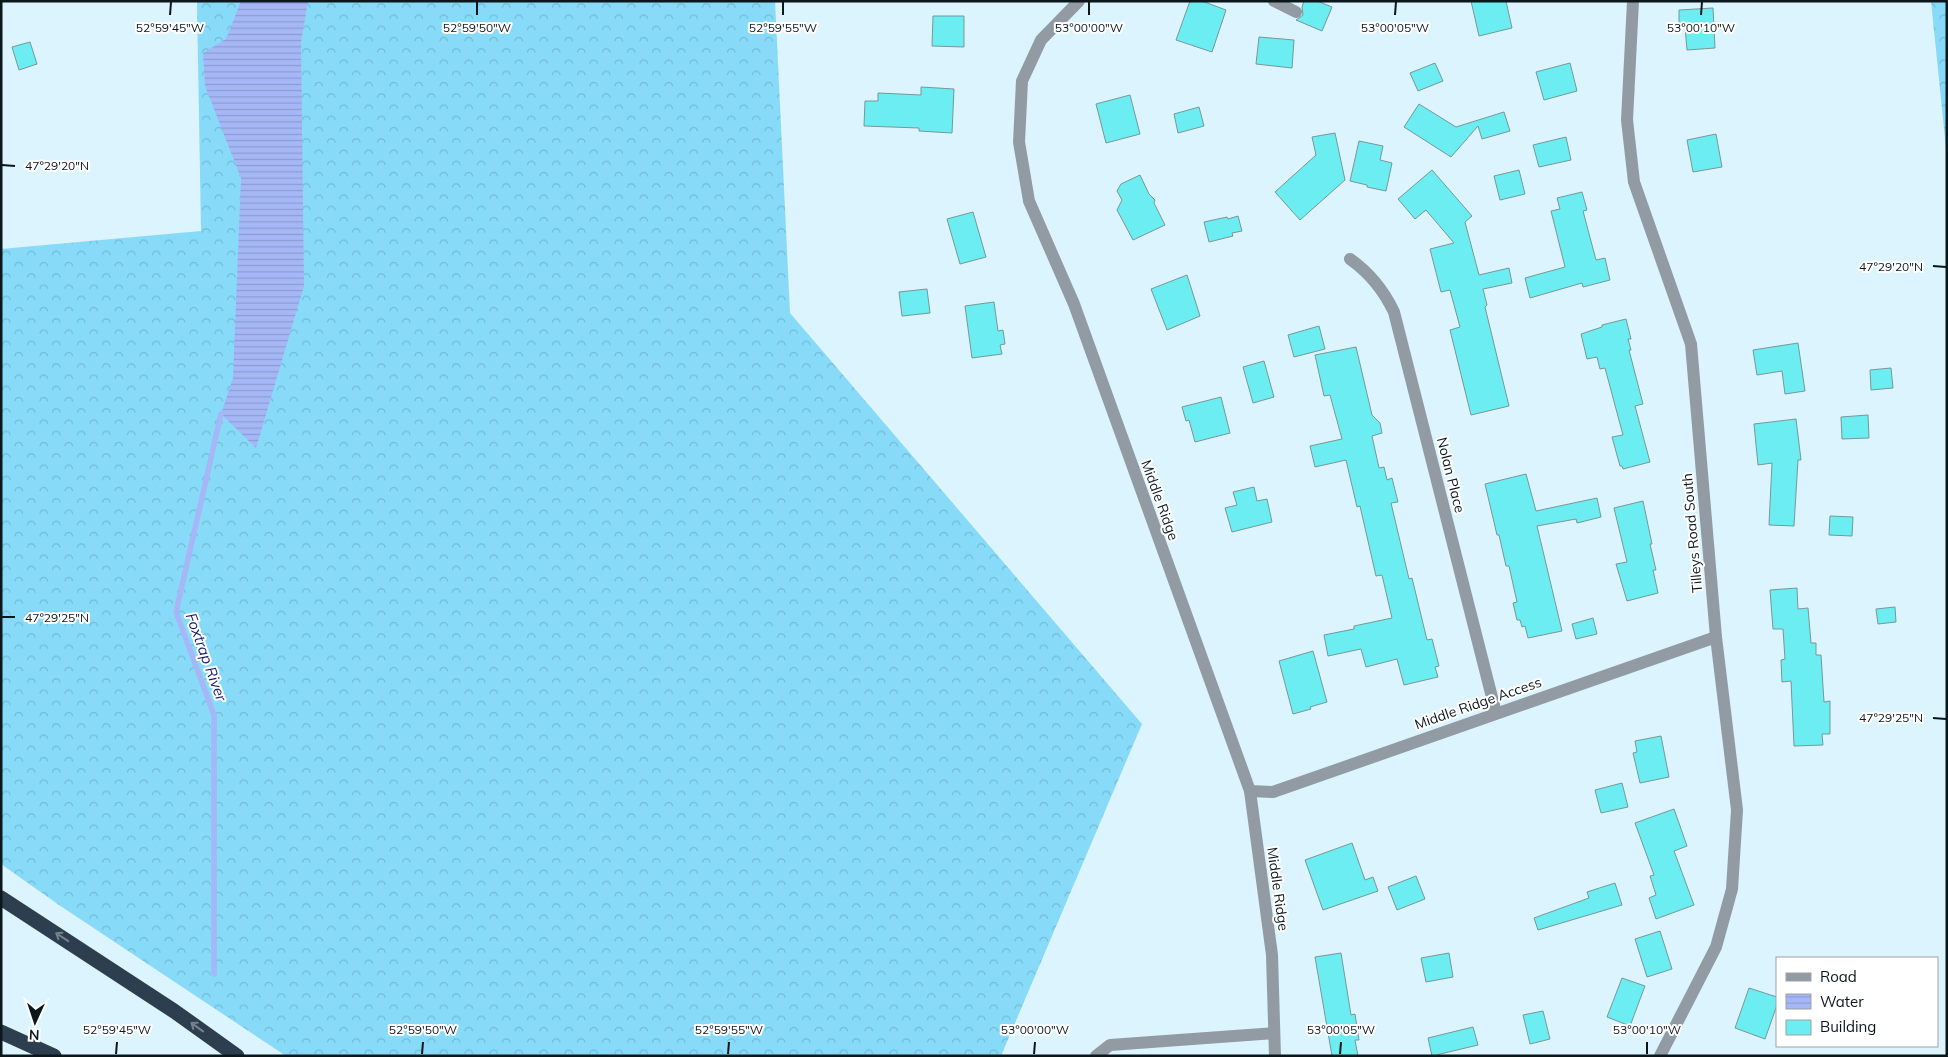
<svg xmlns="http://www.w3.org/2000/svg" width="1948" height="1057" font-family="Mulish,sans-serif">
<defs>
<pattern id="forest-crowns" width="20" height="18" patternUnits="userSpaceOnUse" patternTransform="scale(1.25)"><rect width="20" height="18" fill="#87dbf8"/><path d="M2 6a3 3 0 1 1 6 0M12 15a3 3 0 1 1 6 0" fill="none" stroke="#73bbd4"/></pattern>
<pattern id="water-rules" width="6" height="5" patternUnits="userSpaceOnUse" patternTransform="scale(1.25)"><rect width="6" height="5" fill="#a5b7f6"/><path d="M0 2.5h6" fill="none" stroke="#8d9dd2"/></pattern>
</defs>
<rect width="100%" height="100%" fill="#dbf4fe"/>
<g fill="url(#forest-crowns)">
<path d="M 197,1 L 775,1 L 790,313 L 1142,724 L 1001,1056 L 286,1056 L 59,905 L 1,864 L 1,249 L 201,231 Z"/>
<path d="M 1931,1 L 1947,1 L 1947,158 Z"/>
</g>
<path fill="url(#water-rules)" d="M 241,1 L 308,1 L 301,42 L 304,286 L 256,448 L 221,414 L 233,378 L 241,178 L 205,86 L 203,53 L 226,39 Z"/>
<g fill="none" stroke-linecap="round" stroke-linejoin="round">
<path stroke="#a5b7f6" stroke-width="5.5" d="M 214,974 L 214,715 L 176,612 L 221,414"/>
</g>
<g fill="#6cedf1" stroke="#779899">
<path d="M 1190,1 L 1202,1 L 1226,10 L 1212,52 L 1176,40 Z"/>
<path d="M 1304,1 L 1317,1 L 1332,7 L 1322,31 L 1296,20 L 1303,15 L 1302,7 Z"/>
<path d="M 1471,1 L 1506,1 L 1512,28 L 1479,36 Z"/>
<path d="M 1713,8 L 1715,48 L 1687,50 L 1685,27 L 1679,22 L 1679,10 Z"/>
<path d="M 933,16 L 964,16 L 964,47 L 932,46 Z"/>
<path d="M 1259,37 L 1294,40 L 1292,68 L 1256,64 Z"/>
<path d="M 30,42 L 37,64 L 19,70 L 12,47 Z"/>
<path d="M 1435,63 L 1443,81 L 1418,91 L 1410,73 Z"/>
<path d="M 1570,63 L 1577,91 L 1544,100 L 1536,72 Z"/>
<path d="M 921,87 L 954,89 L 952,133 L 919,131 L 919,128 L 864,126 L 865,101 L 878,101 L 878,93 L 921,95 Z"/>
<path d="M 1130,95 L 1140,134 L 1106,143 L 1096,104 Z"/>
<path d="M 1419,104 L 1456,127 L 1504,112 L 1510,131 L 1482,139 L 1478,126 L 1451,157 L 1404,127 Z"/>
<path d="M 1199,107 L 1204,126 L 1178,133 L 1174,114 Z"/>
<path d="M 1335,133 L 1345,180 L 1300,220 L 1275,192 L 1316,155 L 1312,137 Z"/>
<path d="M 1716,134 L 1722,167 L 1693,172 L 1687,140 Z"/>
<path d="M 1566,137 L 1571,160 L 1539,167 L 1533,145 Z"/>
<path d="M 1359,141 L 1383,146 L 1380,160 L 1392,163 L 1386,191 L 1367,187 L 1367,185 L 1350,181 Z"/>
<path d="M 1432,170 L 1472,216 L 1465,222 L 1479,275 L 1509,268 L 1512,283 L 1483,289 L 1487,305 L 1485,307 L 1509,406 L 1471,415 L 1450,330 L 1460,327 L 1450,290 L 1441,292 L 1430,249 L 1454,243 L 1426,210 L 1415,219 L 1398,199 Z"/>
<path d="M 1519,170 L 1525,194 L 1500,200 L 1494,176 Z"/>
<path d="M 1140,175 L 1149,194 L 1155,200 L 1154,203 L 1165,225 L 1133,240 L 1117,210 L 1122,200 L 1117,191 L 1121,184 Z"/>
<path d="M 1582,192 L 1587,210 L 1583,211 L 1596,260 L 1605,258 L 1610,280 L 1583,287 L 1582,283 L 1530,298 L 1525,278 L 1565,267 L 1551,211 L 1560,209 L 1557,198 Z"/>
<path d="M 973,212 L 986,257 L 960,264 L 947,219 Z"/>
<path d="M 1238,216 L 1242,231 L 1232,233 L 1233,236 L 1209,242 L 1204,222 L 1227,217 L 1228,219 Z"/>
<path d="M 1187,275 L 1200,316 L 1167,330 L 1151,289 Z"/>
<path d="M 927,289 L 930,313 L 902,316 L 899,292 Z"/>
<path d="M 994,302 L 998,331 L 1003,330 L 1005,344 L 1000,345 L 1002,354 L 972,358 L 965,306 Z"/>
<path d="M 1626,319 L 1631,339 L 1628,339 L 1631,350 L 1629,350 L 1643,404 L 1635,406 L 1650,462 L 1623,469 L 1622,466 L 1620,466 L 1612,437 L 1623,435 L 1605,368 L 1600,369 L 1597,357 L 1587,359 L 1581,334 L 1602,327 L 1602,325 Z"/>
<path d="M 1319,326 L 1325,349 L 1294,357 L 1288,335 Z"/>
<path d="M 1798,343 L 1805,391 L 1785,394 L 1782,371 L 1757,375 L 1753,350 Z"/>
<path d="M 1356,347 L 1372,415 L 1380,423 L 1382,433 L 1372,436 L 1379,468 L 1384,467 L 1387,480 L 1392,478 L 1398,502 L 1391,503 L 1409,579 L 1412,578 L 1427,640 L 1432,639 L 1439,666 L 1435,667 L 1438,677 L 1404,685 L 1397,659 L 1366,667 L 1361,649 L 1328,656 L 1324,635 L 1354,629 L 1354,626 L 1392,618 L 1382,575 L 1376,576 L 1360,506 L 1357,507 L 1346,460 L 1315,467 L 1310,446 L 1342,439 L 1330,395 L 1324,396 L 1315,355 Z"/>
<path d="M 1264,361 L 1274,397 L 1253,403 L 1243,367 Z"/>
<path d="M 1891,368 L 1893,388 L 1871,390 L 1870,370 Z"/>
<path d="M 1221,397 L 1230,433 L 1195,442 L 1189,420 L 1186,421 L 1182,407 Z"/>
<path d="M 1868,415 L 1869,438 L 1842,439 L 1841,417 Z"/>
<path d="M 1796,419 L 1801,460 L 1798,460 L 1794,526 L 1769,525 L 1772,463 L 1758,465 L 1754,424 Z"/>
<path d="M 1526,474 L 1536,511 L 1597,498 L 1601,517 L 1577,523 L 1576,519 L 1537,526 L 1562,631 L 1528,638 L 1525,626 L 1522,627 L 1520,620 L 1517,620 L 1513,603 L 1517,602 L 1509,566 L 1506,566 L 1499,535 L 1497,535 L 1485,484 Z"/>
<path d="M 1254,487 L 1257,501 L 1267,499 L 1272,522 L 1232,532 L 1225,508 L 1237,505 L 1233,492 Z"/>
<path d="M 1643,501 L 1652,544 L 1650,544 L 1656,570 L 1653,570 L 1658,593 L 1627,601 L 1616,564 L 1627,562 L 1614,508 Z"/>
<path d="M 1830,516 L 1853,517 L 1852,536 L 1829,535 Z"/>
<path d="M 1797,588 L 1798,609 L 1808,608 L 1811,643 L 1816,643 L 1816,655 L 1821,655 L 1824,702 L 1830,701 L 1830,734 L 1822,734 L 1823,745 L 1794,746 L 1791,681 L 1782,682 L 1781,660 L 1785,659 L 1783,629 L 1773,629 L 1770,590 Z"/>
<path d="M 1895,607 L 1896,622 L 1878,624 L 1876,609 Z"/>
<path d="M 1593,618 L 1597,634 L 1576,639 L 1572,624 Z"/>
<path d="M 1313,651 L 1327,702 L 1310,707 L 1311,709 L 1293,714 L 1279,661 Z"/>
<path d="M 1661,736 L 1669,777 L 1640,783 L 1633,753 L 1637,752 L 1635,741 Z"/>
<path d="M 1622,783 L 1628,807 L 1601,813 L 1595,790 Z"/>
<path d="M 1674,809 L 1687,846 L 1674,851 L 1694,905 L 1656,919 L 1649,898 L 1656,895 L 1650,876 L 1654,875 L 1635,823 Z"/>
<path d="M 1352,843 L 1365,880 L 1373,877 L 1378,891 L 1323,910 L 1305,860 Z"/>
<path d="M 1416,876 L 1425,899 L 1397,910 L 1388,887 Z"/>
<path d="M 1615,883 L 1622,905 L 1538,930 L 1534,918 L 1589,898 L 1587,892 Z"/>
<path d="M 1660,931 L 1672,969 L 1647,977 L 1635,939 Z"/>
<path d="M 1341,953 L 1351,1015 L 1355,1014 L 1359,1040 L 1355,1040 L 1358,1056 L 1332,1056 L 1315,957 Z"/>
<path d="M 1449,953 L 1453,977 L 1426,982 L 1421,958 Z"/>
<path d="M 1622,978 L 1645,986 L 1630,1026 L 1607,1017 Z"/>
<path d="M 1749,988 L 1777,997 L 1777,1005 L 1765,1039 L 1735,1028 Z"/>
<path d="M 1543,1011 L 1550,1039 L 1530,1044 L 1523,1015 Z"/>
<path d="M 1473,1027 L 1478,1045 L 1432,1056 L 1428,1038 Z"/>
</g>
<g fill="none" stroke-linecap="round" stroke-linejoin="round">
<g stroke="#929ba3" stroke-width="12">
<path d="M 1079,1 L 1041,40 L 1022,81 L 1019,142 L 1029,201 L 1074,304 L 1250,791 L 1272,955 L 1275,1056"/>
<path d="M 1274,1 L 1296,12"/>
<path d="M 1633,1 L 1627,120 L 1634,182 L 1691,344 L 1716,637 L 1737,810 L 1732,889 L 1716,947 L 1660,1056"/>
<path d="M 1350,259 C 1370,273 1383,289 1394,312 L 1496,713"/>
<path d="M 1250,791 L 1273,792 L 1716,637"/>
<path d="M 1096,1056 L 1110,1045 L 1274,1033"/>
</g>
<g stroke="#2d3e4f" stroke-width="15">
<path d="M 1,898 L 174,1011 L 237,1056"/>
<path d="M 1,1032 L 54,1056"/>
</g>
</g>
<defs><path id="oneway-shaft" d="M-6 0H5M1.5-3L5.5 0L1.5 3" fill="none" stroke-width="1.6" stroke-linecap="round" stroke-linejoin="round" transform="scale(1.25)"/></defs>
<g stroke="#76828d">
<use href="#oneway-shaft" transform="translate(62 937) rotate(-147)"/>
<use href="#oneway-shaft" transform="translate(197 1027) rotate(-144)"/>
</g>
<path fill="none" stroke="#0c171b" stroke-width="2" d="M 170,15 L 171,2M 477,15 L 477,2M 783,15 L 783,2M 1089,15 L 1089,2M 1395,15 L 1396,2M 1701,15 L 1702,2M 2,165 L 15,166M 1933,266 L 1946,267M 2,617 L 15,617M 1933,718 L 1946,719M 116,1054 L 117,1042M 422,1054 L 423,1042M 728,1054 L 729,1042M 1034,1054 L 1035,1042M 1340,1054 L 1341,1042M 1647,1054 L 1647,1042"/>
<g text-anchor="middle" stroke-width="4" stroke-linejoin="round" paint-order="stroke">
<g font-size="14" fill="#0c171b" stroke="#fff">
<text transform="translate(1451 475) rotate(76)" y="5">Nolan Place</text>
<text transform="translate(1160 500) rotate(70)" y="5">Middle Ridge</text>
<text transform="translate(1692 533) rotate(-95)" y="5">Tilleys Road South</text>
<text transform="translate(1478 703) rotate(-19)" y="5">Middle Ridge Access</text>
<text transform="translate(1278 889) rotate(82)" y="5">Middle Ridge</text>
</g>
<g font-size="15" font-style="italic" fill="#171970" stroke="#fff">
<text transform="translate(206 657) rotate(70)" y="5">Foxtrap River</text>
</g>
</g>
<g font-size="12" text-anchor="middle" fill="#0c171b" stroke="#fff" stroke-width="4" stroke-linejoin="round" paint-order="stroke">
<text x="170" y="32">52°59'45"W</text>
<text x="477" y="32">52°59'50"W</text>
<text x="783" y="32">52°59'55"W</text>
<text x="1089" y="32">53°00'00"W</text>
<text x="1395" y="32">53°00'05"W</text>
<text x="1701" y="32">53°00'10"W</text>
<text x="57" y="170">47°29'20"N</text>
<text x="1891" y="271">47°29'20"N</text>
<text x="57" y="622">47°29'25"N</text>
<text x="1891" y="722">47°29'25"N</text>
<text x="117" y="1034">52°59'45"W</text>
<text x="423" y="1034">52°59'50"W</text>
<text x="729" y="1034">52°59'55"W</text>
<text x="1035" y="1034">53°00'00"W</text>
<text x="1341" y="1034">53°00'05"W</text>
<text x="1647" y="1034">53°00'10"W</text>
</g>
<rect width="1948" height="1057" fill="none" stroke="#0c171b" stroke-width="5"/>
<rect x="1776" y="957" width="162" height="90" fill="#ffffff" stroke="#9ea2a4"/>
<rect x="1786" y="973" width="25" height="8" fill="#929ba3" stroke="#9ea2a4"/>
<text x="1820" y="982" font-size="15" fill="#0c171b">Road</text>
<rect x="1786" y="994" width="25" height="15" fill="url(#water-rules)" stroke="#9ea2a4"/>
<text x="1820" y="1007" font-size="15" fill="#0c171b">Water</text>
<rect x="1786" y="1020" width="25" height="15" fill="#6cedf1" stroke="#9ea2a4"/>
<text x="1820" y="1032" font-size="15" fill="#0c171b">Building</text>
<g transform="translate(35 1022) rotate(183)" stroke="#ffffff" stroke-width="4" paint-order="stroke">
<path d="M0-4L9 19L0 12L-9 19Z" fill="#0c171b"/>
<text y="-8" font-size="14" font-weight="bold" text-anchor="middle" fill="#0c171b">N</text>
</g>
</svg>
